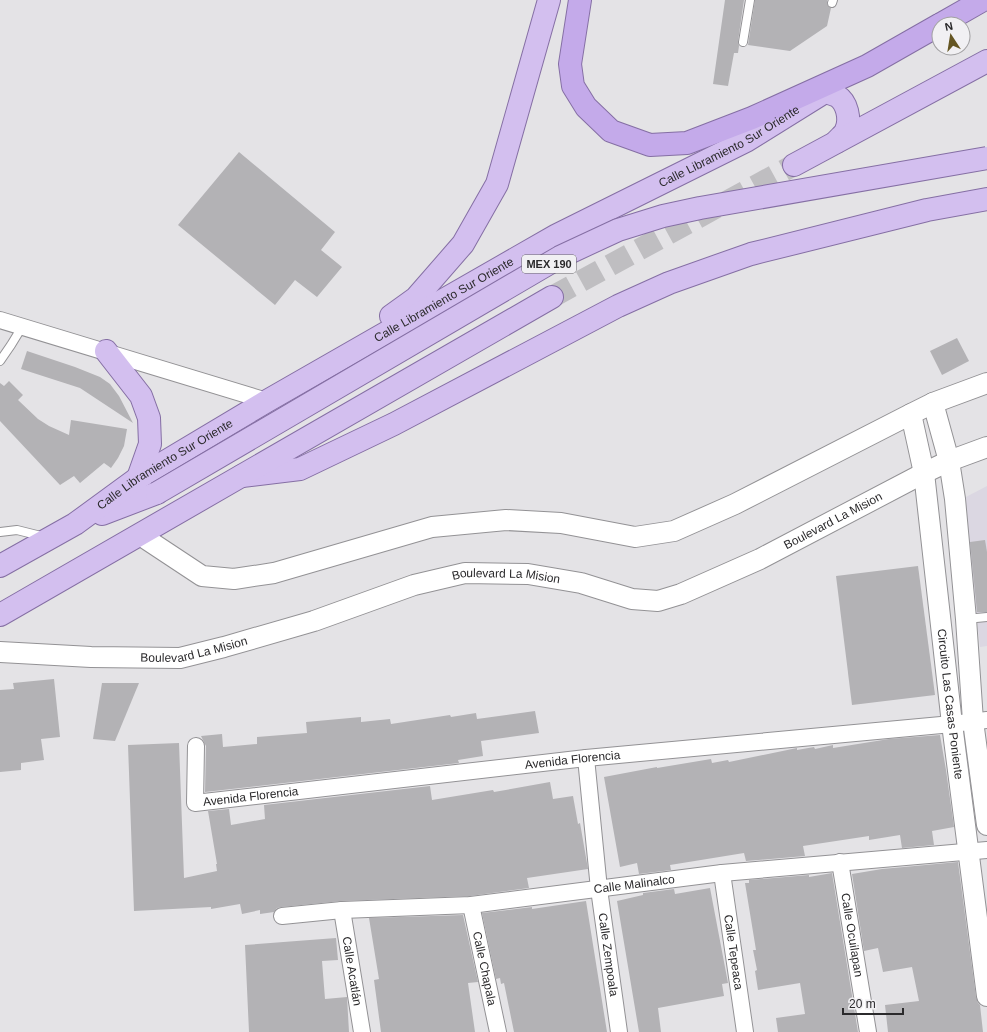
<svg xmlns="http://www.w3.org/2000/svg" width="987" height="1032" font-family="Arial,sans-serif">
<rect width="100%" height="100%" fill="#e4e3e6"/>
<path fill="#dbd7e2" d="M 987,486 L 987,646 L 980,647 L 964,498 Z"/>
<g fill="#b3b2b5">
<path d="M 725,0 L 744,0 L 738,41 L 739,46 L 738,53 L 734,53 L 728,86 L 713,84 Z"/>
<path d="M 755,0 L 827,0 L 827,4 L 831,8 L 827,26 L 790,51 L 748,45 Z"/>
<path d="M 239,152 L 335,232 L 321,250 L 342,267 L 317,297 L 295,280 L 275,305 L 178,225 Z"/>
<path d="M 957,338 L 969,361 L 942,375 L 930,351 Z"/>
<path d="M 27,351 L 75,367 L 100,377 L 110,384 L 119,396 L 133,423 L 80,388 L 21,369 Z"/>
<path d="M 9,381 L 23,395 L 18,400 L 38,419 L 49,426 L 69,435 L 71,420 L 127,429 L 124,446 L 118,458 L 111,468 L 104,463 L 80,483 L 74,476 L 60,485 L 0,421 L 0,383 L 4,386 Z"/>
<path d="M 985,540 L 987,552 L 987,612 L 977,612 L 970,542 Z"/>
<path d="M 918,566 L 935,695 L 852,705 L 836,576 Z"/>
<path d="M 54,679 L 60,737 L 41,739 L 44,760 L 21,763 L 21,770 L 0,772 L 0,690 L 14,689 L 13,683 Z"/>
<path d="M 102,683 L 139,683 L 115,741 L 93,739 Z"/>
<path d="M 535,711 L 539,733 L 481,741 L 483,756 L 458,760 L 459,763 L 205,792 L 206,746 L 201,736 L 222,734 L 223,747 L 257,744 L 257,737 L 307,733 L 306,722 L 361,717 L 361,722 L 390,719 L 391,724 L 450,715 L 451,717 L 476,713 L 477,719 Z"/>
<path d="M 940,735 L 946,770 L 954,827 L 932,831 L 934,845 L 902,848 L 900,835 L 869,840 L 869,836 L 803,846 L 805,856 L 746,861 L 744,853 L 670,865 L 671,870 L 639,874 L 637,863 L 620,867 L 604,777 L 657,767 L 657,768 L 711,759 L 712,763 L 728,760 L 729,762 L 797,748 L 797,750 L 814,747 L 815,749 L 833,745 L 833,748 L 889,739 Z"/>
<path d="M 179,743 L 184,878 L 217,871 L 216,864 L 217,864 L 208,811 L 229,809 L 231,825 L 265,819 L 264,805 L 430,786 L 432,800 L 493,790 L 494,792 L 550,782 L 553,799 L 573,796 L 578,824 L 580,823 L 588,869 L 527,878 L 529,888 L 470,896 L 341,901 L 281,907 L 277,908 L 274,912 L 260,914 L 260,910 L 242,914 L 240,904 L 211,909 L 211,907 L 134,911 L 128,745 Z"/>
<path d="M 958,862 L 976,997 L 978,1003 L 980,1005 L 983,1032 L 888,1032 L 885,1005 L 919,1001 L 912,967 L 883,972 L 878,948 L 864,951 L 852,874 L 882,869 Z"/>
<path d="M 832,873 L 858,1032 L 778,1032 L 776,1018 L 805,1014 L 800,983 L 758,990 L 755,971 L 757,970 L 753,950 L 756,950 L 745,883 L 749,883 L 749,880 L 809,875 L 809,877 Z"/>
<path d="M 710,888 L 728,983 L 722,984 L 724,996 L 658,1008 L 661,1032 L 639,1032 L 617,901 L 643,895 L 643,893 L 674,889 L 675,894 Z"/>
<path d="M 586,901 L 607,1032 L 514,1032 L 504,983 L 501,984 L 500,978 L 496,979 L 482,913 L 532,907 L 532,909 Z"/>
<path d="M 463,915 L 478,982 L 468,983 L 475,1032 L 381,1032 L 374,980 L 379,979 L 369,918 Z"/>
<path d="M 336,938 L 338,960 L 322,961 L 325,999 L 347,997 L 349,1032 L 249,1032 L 245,945 Z"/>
</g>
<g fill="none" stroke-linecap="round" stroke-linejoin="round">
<path stroke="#bfbec1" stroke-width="22" stroke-dasharray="22 11" stroke-linecap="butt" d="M 552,297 L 794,165"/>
<g stroke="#939295" stroke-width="10">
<g id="service">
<path d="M 832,3 L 833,0"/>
<path d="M 743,42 L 750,0"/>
<path d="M 0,361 L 11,345 L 22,327"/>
<path d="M 0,532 L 17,530 L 45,537"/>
<path d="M 966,619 L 987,617"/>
</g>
</g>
<g stroke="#939295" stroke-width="18">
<g id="minor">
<path d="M 0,320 L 267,401"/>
<path id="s1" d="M 196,746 L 195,803 L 586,758 L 952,724 L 987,720"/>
<path id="s2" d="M 586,758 L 599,889 L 619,1032"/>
<path id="s3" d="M 840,862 L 868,1032"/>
<path id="s4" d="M 722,873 L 745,1032"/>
<path id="s5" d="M 471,905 L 498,1032"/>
<path id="s6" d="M 342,910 L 362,1032"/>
<path id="s7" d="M 282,916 L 342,910 L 471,905 L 722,873 L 987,850"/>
</g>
</g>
<g stroke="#939295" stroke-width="22">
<g id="tertiary">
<path d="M 933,403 L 949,461 L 955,499 L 966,619 L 973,721 L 987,825"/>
<path id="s8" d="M 911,414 L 924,473 L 952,724 L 987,996"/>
<path d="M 140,535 L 202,576 L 234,579 L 274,573 L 432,527 L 506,520 L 561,523 L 635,537 L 674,531 L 735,504 L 911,414 L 933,403 L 987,383"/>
<path id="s9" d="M 0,652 L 91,657 L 180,658 L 224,647 L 314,621 L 414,585 L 465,573 L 528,574 L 581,583 L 632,599 L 658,601 L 681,594 L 760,559 L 924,473 L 949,461 L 987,447"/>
</g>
</g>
<g stroke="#856fa4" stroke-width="24">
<g id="primary">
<path d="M 825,92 C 829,93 833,94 837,96 C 847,102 851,119 846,130 C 845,134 839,138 836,142"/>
<path d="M 794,165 L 987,61"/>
<path d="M 391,316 L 416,298 L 463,244 L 497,184 L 549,0"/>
<path d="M 106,351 L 141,396 L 149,418 L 150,444 L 138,478"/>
<path d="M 242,476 L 300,469 L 394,424 L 618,306 L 669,283 L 751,254 L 927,210 L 987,199"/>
<path d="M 102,514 L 157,493"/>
<path id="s10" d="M 0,566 L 75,524 L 138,478 L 267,401 L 557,235 L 746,141 L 820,95"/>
<path d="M 0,615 L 552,297"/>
</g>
</g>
<g stroke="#856fa4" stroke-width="24">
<g id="trunk">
<path d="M 580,0 L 570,64 L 573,86 L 586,107 L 611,131 L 650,145 L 687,143 L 752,118 L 867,66 L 939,25"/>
<path d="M 941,24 L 983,0"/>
</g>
</g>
<use href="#service" stroke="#fff" stroke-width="8"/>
<use href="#minor" stroke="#fff" stroke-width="16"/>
<use href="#tertiary" stroke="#fff" stroke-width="20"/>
<use href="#primary" stroke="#d3bfef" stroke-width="22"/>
<use href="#trunk" stroke="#c4aaea" stroke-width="22"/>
<g stroke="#856fa4" stroke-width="24" stroke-linecap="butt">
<path id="primary-bridge" d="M 157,493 L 560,257 L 618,230 L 663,216 L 700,208 L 987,158"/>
</g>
<use href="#primary-bridge" stroke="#d3bfef" stroke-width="22"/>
</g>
<g text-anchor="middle" stroke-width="3" stroke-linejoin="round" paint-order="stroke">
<rect fill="#f1f0f3" stroke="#666568" stroke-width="1" x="522" y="255" width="54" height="18" rx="3"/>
<g font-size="11" font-weight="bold" fill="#2b2a2c">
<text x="549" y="268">MEX 190</text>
</g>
<g font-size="12" fill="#2b2a2c" stroke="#f1f0f3">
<text dy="4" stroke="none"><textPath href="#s10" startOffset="842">Calle Libramiento Sur Oriente</textPath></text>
<text dy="4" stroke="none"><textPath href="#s10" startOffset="518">Calle Libramiento Sur Oriente</textPath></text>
<text dy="4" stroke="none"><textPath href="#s10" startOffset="194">Calle Libramiento Sur Oriente</textPath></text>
<text dy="4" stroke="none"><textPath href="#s9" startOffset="867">Boulevard La Mision</textPath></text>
<text dy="4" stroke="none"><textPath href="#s9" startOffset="519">Boulevard La Mision</textPath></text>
<text dy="4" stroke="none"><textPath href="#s9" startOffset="195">Boulevard La Mision</textPath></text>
<text dy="4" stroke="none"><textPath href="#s8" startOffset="293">Circuito Las Casas Poniente</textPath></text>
<text dy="4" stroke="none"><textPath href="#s1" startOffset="437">Avenida Florencia</textPath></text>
<text dy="4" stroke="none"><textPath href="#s1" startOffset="113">Avenida Florencia</textPath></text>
<text dy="4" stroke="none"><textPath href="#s7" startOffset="354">Calle Malinalco</textPath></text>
<text dy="4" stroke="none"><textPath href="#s3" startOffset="74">Calle Ocuilapan</textPath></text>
<text dy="4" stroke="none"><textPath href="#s4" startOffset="80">Calle Tepeaca</textPath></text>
<text dy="4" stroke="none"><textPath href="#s2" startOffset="198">Calle Zempoala</textPath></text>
<text dy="4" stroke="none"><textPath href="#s5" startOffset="65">Calle Chapala</textPath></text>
<text dy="4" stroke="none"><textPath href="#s6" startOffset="62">Calle Acatlán</textPath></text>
</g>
</g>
<g transform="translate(951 36) rotate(348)"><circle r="19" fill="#f1f0f3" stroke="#a2a1a3"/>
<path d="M0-3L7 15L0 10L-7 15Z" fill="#655623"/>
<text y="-6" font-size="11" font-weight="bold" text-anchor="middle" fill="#2b2a2c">N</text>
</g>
<path d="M843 1008v6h60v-6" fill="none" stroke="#2b2a2c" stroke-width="2"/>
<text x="849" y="1008" font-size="12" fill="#2b2a2c" stroke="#f1f0f3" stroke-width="3" paint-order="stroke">20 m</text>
</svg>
